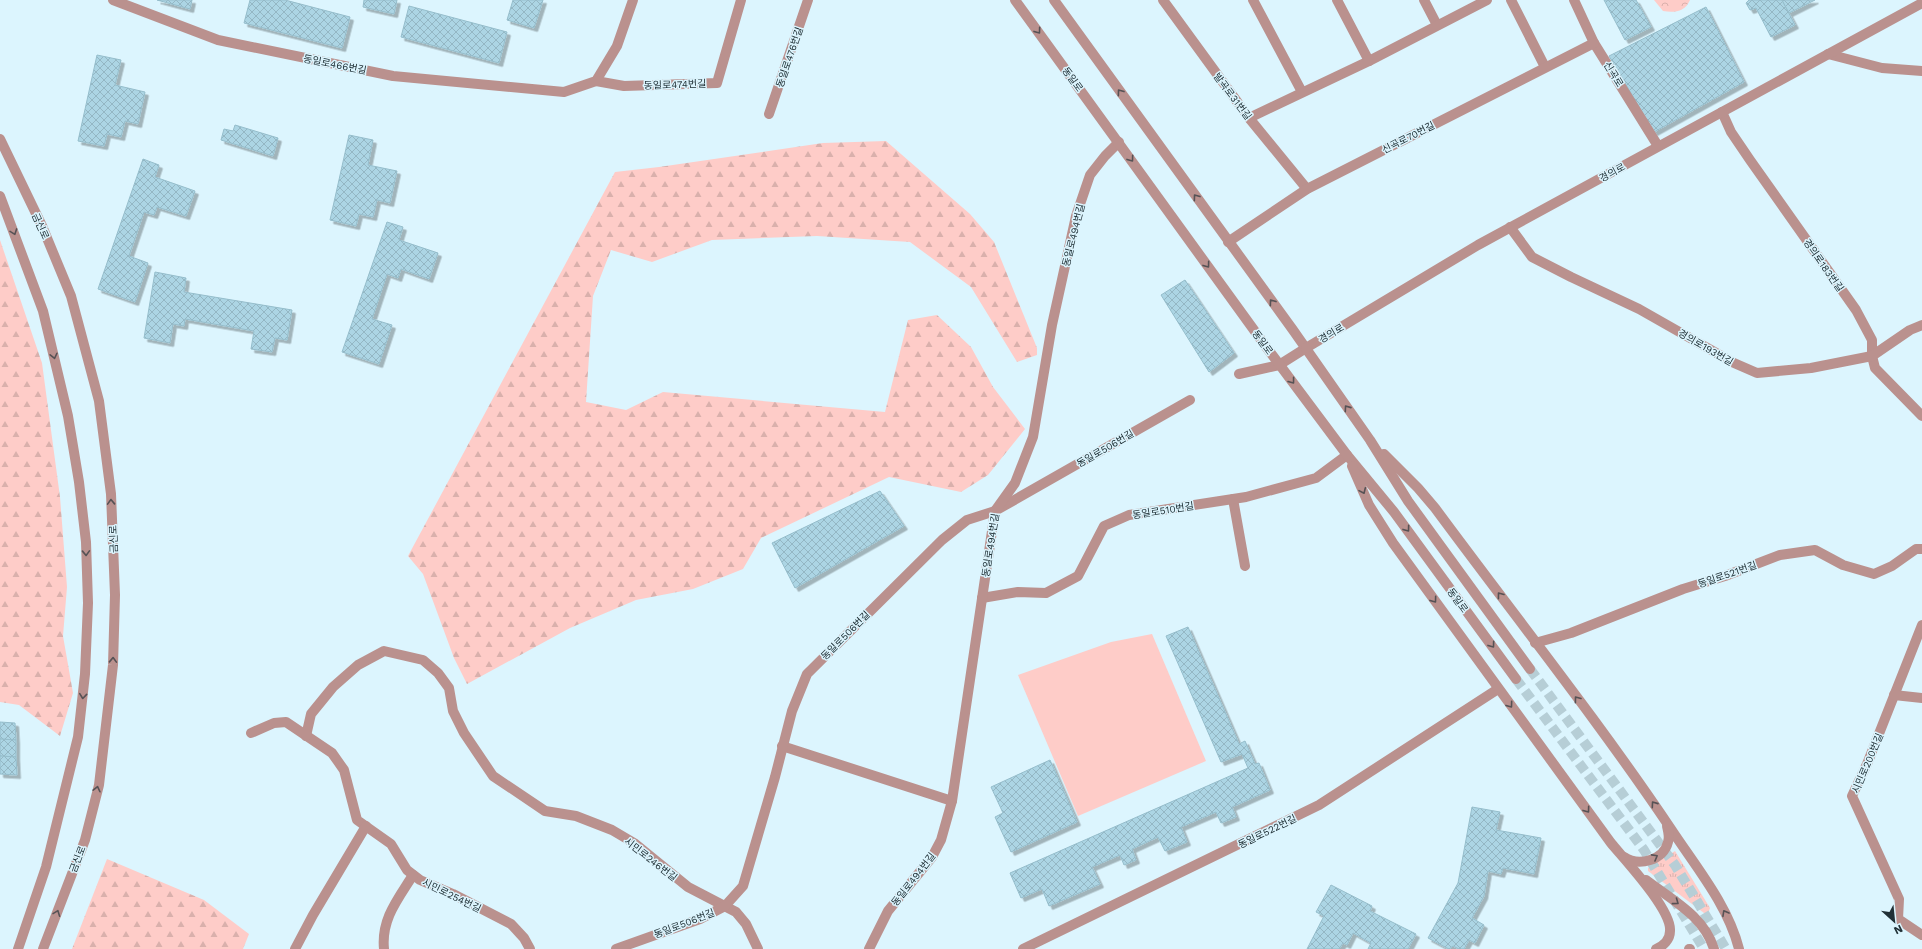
<svg xmlns="http://www.w3.org/2000/svg" width="1922" height="949" font-family="'Work Sans','Noto Sans KR',sans-serif">
<defs>
<pattern id="grass-tufts" width="24" height="20" patternUnits="userSpaceOnUse"><rect width="24" height="20" fill="#feccc8"/><path d="M3 7l-1-3M5 7V3M7 7l1-3M15 17l-1-3M17 17v-4M19 17l1-3" fill="none" stroke="#d9b0ac"/></pattern>
<pattern id="forest-firs" width="22" height="20" patternUnits="userSpaceOnUse"><rect width="22" height="20" fill="#feccc8"/><path d="M5 1l3.5 6h-7zM16 11l3.5 6h-7z" fill="#d9b0ac"/></pattern>
<pattern id="park-crowns" width="20" height="18" patternUnits="userSpaceOnUse"><rect width="20" height="18" fill="#feccc8"/><path d="M2 6a3 3 0 1 1 6 0M12 15a3 3 0 1 1 6 0" fill="none" stroke="#d9b0ac"/></pattern>
<pattern id="building-cross-hatch" width="8" height="8" patternUnits="userSpaceOnUse"><rect width="8" height="8" fill="#acd5e4"/><path d="M0 0l8 8M0 8l8-8" fill="none" stroke="#94b7c4"/></pattern>
<filter id="shadow"><feDropShadow dx="3.5" dy="3.5" stdDeviation="0" flood-color="#0004"/></filter>
</defs>
<rect width="100%" height="100%" fill="#dcf5fe"/>
<path fill="url(#grass-tufts)" d="M 1675,851 L 1710,908 L 1708,913 L 1704,913 L 1648,871 L 1648,868 Z"/>
<g fill="url(#forest-firs)">
<path d="M 886,141 L 970,214 L 994,242 L 1037,348 L 1037,355 L 1017,362 L 971,287 L 910,242 L 817,236 L 712,240 L 652,262 L 611,250 L 593,296 L 586,402 L 626,410 L 663,392 L 885,412 L 908,320 L 937,315 L 971,347 L 993,387 L 1025,429 L 988,475 L 961,492 L 889,477 L 761,538 L 743,569 L 693,589 L 636,600 L 570,628 L 467,684 L 454,658 L 423,574 L 408,556 L 615,172 L 659,167 L 823,143 Z"/>
<path d="M 0,240 L 42,363 L 60,497 L 67,587 L 63,636 L 73,693 L 60,736 L 19,705 L 0,702 Z"/>
<path d="M 107,859 L 204,900 L 249,934 L 243,949 L 72,949 Z"/>
</g>
<path fill="url(#park-crowns)" d="M 1654,0 L 1690,0 C 1685,12 1674,13 1663,11 Z"/>
<path fill="#feccc8" d="M 1152,634 L 1206,761 L 1078,816 L 1018,675 L 1111,642 Z"/>
<g fill="url(#building-cross-hatch)" stroke="#95bdcb" filter="url(#shadow)">
<path d="M 157,0 L 192,0 L 190,9 Z"/>
<path d="M 250,0 L 285,0 L 350,17 L 342,48 L 244,23 Z"/>
<path d="M 364,0 L 397,0 L 394,14 L 363,7 Z"/>
<path d="M 513,0 L 543,0 L 534,28 L 507,20 Z"/>
<path d="M 1604,0 L 1636,0 L 1651,27 L 1625,40 Z"/>
<path d="M 1749,0 L 1782,0 L 1795,25 L 1771,37 L 1756,8 L 1750,10 L 1746,3 Z"/>
<path d="M 1782,0 L 1815,0 L 1789,13 Z"/>
<path d="M 409,6 L 507,32 L 499,63 L 401,37 Z"/>
<path d="M 1706,7 L 1744,82 L 1654,132 L 1609,56 Z"/>
<path d="M 97,55 L 121,60 L 115,85 L 145,92 L 138,124 L 125,121 L 121,137 L 107,134 L 104,146 L 78,141 Z"/>
<path d="M 235,125 L 278,138 L 273,156 L 221,140 L 224,129 L 233,131 Z"/>
<path d="M 349,135 L 373,140 L 368,165 L 397,171 L 390,203 L 377,200 L 373,217 L 359,214 L 356,226 L 330,220 Z"/>
<path d="M 143,159 L 159,165 L 155,177 L 195,191 L 186,216 L 157,207 L 154,215 L 144,212 L 129,256 L 148,263 L 135,302 L 98,289 Z"/>
<path d="M 387,222 L 403,227 L 399,240 L 438,253 L 429,279 L 401,269 L 398,278 L 387,274 L 372,319 L 392,325 L 379,364 L 342,352 Z"/>
<path d="M 155,272 L 186,278 L 184,292 L 292,310 L 287,340 L 275,338 L 272,352 L 251,349 L 254,331 L 185,319 L 184,326 L 173,324 L 170,343 L 144,338 Z"/>
<path d="M 1185,280 L 1234,353 L 1209,372 L 1161,295 Z"/>
<path d="M 880,491 L 904,526 L 795,588 L 772,543 Z"/>
<path d="M 1188,627 L 1239,744 L 1245,741 L 1255,764 L 1259,763 L 1270,790 L 1232,807 L 1236,817 L 1221,823 L 1216,812 L 1181,827 L 1187,842 L 1165,851 L 1158,837 L 1132,849 L 1136,860 L 1124,865 L 1120,855 L 1092,867 L 1100,884 L 1049,906 L 1042,889 L 1021,898 L 1010,873 L 1248,768 L 1242,754 L 1221,762 L 1166,636 Z"/>
<path d="M 0,722 L 15,723 L 16,740 L 0,739 Z"/>
<path d="M 0,739 L 16,740 L 16,757 L 0,756 Z"/>
<path d="M 0,756 L 16,757 L 17,775 L 0,774 Z"/>
<path d="M 1050,760 L 1077,822 L 1011,852 L 995,817 L 1003,813 L 991,787 Z"/>
<path d="M 1472,807 L 1500,812 L 1496,830 L 1541,838 L 1534,874 L 1503,868 L 1501,874 L 1488,871 L 1484,896 L 1472,918 L 1484,925 L 1475,943 L 1469,940 L 1464,949 L 1459,949 L 1453,946 L 1449,949 L 1428,938 L 1458,883 Z"/>
<path d="M 1331,885 L 1372,906 L 1370,911 L 1416,934 L 1408,949 L 1368,949 L 1371,943 L 1353,933 L 1347,945 L 1343,943 L 1339,949 L 1307,949 L 1324,916 L 1316,912 Z"/>
</g>
<g fill="none" stroke-linecap="round" stroke-linejoin="round">
<g stroke="#b6ced6" stroke-width="10" stroke-dasharray="10 5" stroke-linecap="butt">
<path d="M 1530,669 L 1675,865 L 1726,949"/>
<path d="M 1516,679 L 1644,850 L 1704,949"/>
</g>
<g stroke="#ba918e" stroke-width="10">
<path d="M 113,0 L 218,40 L 393,76 L 564,92 L 596,81 L 617,46 L 633,0"/>
<path d="M 1163,0 L 1249,118 L 1307,189"/>
<path d="M 1253,0 L 1302,92"/>
<path d="M 1337,0 L 1369,61"/>
<path d="M 1424,0 L 1437,25"/>
<path d="M 1511,0 L 1545,67"/>
<path d="M 1574,0 L 1594,43 L 1658,146"/>
<path d="M 1828,54 L 1882,68 L 1922,71"/>
<path d="M 596,81 L 624,86 L 717,83 L 741,0"/>
<path d="M 1722,112 L 1731,132 L 1750,160 L 1856,310 L 1872,340 L 1872,356 L 1875,368 L 1922,416"/>
<path d="M 769,114 L 808,0"/>
<path d="M 1249,118 L 1369,61 L 1487,0"/>
<path d="M 1510,227 L 1532,257 L 1571,277 L 1639,309 L 1734,363 L 1757,373 L 1811,368 L 1872,356 L 1910,330 L 1922,325"/>
<path d="M 1228,242 L 1307,189 L 1594,43"/>
<path d="M 1239,374 L 1279,365 L 1306,348"/>
<path d="M 1233,499 L 1245,566"/>
<path d="M 982,598 L 1018,592 L 1046,593 L 1078,576 L 1104,526 L 1129,515 L 1246,497 L 1316,478 L 1347,455"/>
<path d="M 1922,625 L 1867,764 L 1852,796 L 1899,899 L 1898,919 L 1922,935"/>
<path d="M 1535,643 L 1571,633 L 1683,589 L 1725,576 L 1780,555 L 1815,550 L 1843,565 L 1874,574 L 1892,566 L 1916,549 L 1922,549"/>
<path d="M 1894,695 L 1922,698"/>
<path d="M 251,733 L 274,723 L 286,722 L 332,753 L 344,770 L 357,820 L 391,844 L 407,870 L 420,880 L 453,894 L 511,924 L 524,938 L 530,949"/>
<path d="M 306,736 L 311,714 L 333,687 L 358,665 L 384,651 L 423,660 L 438,673 L 449,688 L 453,711 L 464,733 L 493,776 L 545,811 L 576,816 L 612,830 L 634,843 L 688,887 L 736,912 L 746,924 L 758,949"/>
<path d="M 782,746 L 952,801"/>
<path d="M 295,949 L 313,915 L 366,826"/>
<path d="M 384,949 C 381,919 398,899 413,875"/>
<path d="M 616,949 L 700,919 L 725,906 L 743,886 L 775,777 L 792,711 L 807,674 L 942,540 L 967,520 L 995,511 L 1190,400"/>
<path d="M 869,949 L 888,911 L 932,857 L 941,840 L 952,801 L 995,511 L 1015,483 L 1033,437 L 1052,325 L 1076,216 L 1090,175 L 1105,156 L 1119,142"/>
<path d="M 1023,949 L 1319,805 L 1498,689"/>
</g>
<g stroke="#ba918e" stroke-width="10">
<path d="M 1015,0 L 1267,348 L 1347,455 L 1394,512 L 1516,679"/>
<path d="M 1054,0 L 1293,330 L 1370,440 L 1408,501 L 1530,669"/>
<path d="M 0,139 L 42,226 L 71,296 L 99,401 L 111,494 L 115,595 L 113,665 L 99,785 L 85,840 L 43,949"/>
<path d="M 0,196 L 43,311 L 68,416 L 79,482 L 86,542 L 88,603 L 85,674 L 78,737 L 46,867 L 18,949"/>
<path d="M 1306,348 L 1478,245 L 1922,3"/>
<path d="M 1384,454 L 1418,488 L 1435,508 C 1514,615 1597,719 1671,829 C 1696,867 1728,905 1739,949"/>
<path d="M 1352,466 L 1369,505 L 1393,543 L 1611,843 C 1625,860 1672,910 1670,931 C 1670,940 1663,946 1656,949"/>
<path d="M 1624,857 C 1639,867 1664,860 1668,842 C 1670,837 1668,831 1667,826"/>
<path d="M 1646,880 C 1672,900 1704,916 1714,949"/>
<path d="M 1689,949 L 1690,949"/>
</g>
</g>
<defs><path id="oneway-chevron" d="M-2-3.5L2.5 0L-2 3.5" fill="none" stroke-width="1.6" stroke-linecap="round" stroke-linejoin="round"/></defs>
<g stroke="#565255">
<use href="#oneway-chevron" transform="translate(1038 31) rotate(54)"/>
<use href="#oneway-chevron" transform="translate(1120 92) rotate(-126)"/>
<use href="#oneway-chevron" transform="translate(1131 159) rotate(54)"/>
<use href="#oneway-chevron" transform="translate(1196 197) rotate(-126)"/>
<use href="#oneway-chevron" transform="translate(14 232) rotate(70)"/>
<use href="#oneway-chevron" transform="translate(1207 265) rotate(54)"/>
<use href="#oneway-chevron" transform="translate(1272 302) rotate(-126)"/>
<use href="#oneway-chevron" transform="translate(54 356) rotate(77)"/>
<use href="#oneway-chevron" transform="translate(1292 381) rotate(53)"/>
<use href="#oneway-chevron" transform="translate(1347 408) rotate(-125)"/>
<use href="#oneway-chevron" transform="translate(1363 491) rotate(66)"/>
<use href="#oneway-chevron" transform="translate(111 502) rotate(-92)"/>
<use href="#oneway-chevron" transform="translate(1407 529) rotate(54)"/>
<use href="#oneway-chevron" transform="translate(86 553) rotate(88)"/>
<use href="#oneway-chevron" transform="translate(1500 595) rotate(-127)"/>
<use href="#oneway-chevron" transform="translate(1434 600) rotate(54)"/>
<use href="#oneway-chevron" transform="translate(1492 645) rotate(54)"/>
<use href="#oneway-chevron" transform="translate(113 660) rotate(-88)"/>
<use href="#oneway-chevron" transform="translate(83 696) rotate(96)"/>
<use href="#oneway-chevron" transform="translate(1577 699) rotate(-127)"/>
<use href="#oneway-chevron" transform="translate(1510 705) rotate(54)"/>
<use href="#oneway-chevron" transform="translate(97 789) rotate(-77)"/>
<use href="#oneway-chevron" transform="translate(1654 804) rotate(-125)"/>
<use href="#oneway-chevron" transform="translate(1587 810) rotate(54)"/>
<use href="#oneway-chevron" transform="translate(1655 857) rotate(-29)"/>
<use href="#oneway-chevron" transform="translate(1676 902) rotate(36)"/>
<use href="#oneway-chevron" transform="translate(57 913) rotate(-69)"/>
<use href="#oneway-chevron" transform="translate(1725 913) rotate(-119)"/>
</g>
<g text-anchor="middle" stroke-width="3" stroke-linejoin="round" paint-order="stroke">
<g font-size="10" fill="#203036" stroke="#dcf5fe">
<text transform="translate(789 57) rotate(-71)" y="4">동일로476번길</text>
<text transform="translate(335 64) rotate(11)" y="4">동일로466번길</text>
<text transform="translate(1614 74) rotate(58)" y="4">신곡로</text>
<text transform="translate(1073 79) rotate(54)" y="4">동일로</text>
<text transform="translate(675 84) rotate(-2)" y="4">동일로474번길</text>
<text transform="translate(1233 96) rotate(53)" y="4">발곡로31번길</text>
<text transform="translate(1408 137) rotate(-27)" y="4">신곡로70번길</text>
<text transform="translate(1612 172) rotate(-29)" y="4">경의로</text>
<text transform="translate(41 226) rotate(66)" y="4">금신로</text>
<text transform="translate(1073 235) rotate(-76)" y="4">동일로494번길</text>
<text transform="translate(1824 265) rotate(55)" y="4">경의로183번길</text>
<text transform="translate(1331 333) rotate(-31)" y="4">경의로</text>
<text transform="translate(1263 342) rotate(54)" y="4">동일로</text>
<text transform="translate(1706 347) rotate(30)" y="4">경의로193번길</text>
<text transform="translate(1105 448) rotate(-30)" y="4">동일로506번길</text>
<text transform="translate(1163 510) rotate(-9)" y="4">동일로510번길</text>
<text transform="translate(113 539) rotate(-92)" y="4">금신로</text>
<text transform="translate(990 545) rotate(-81)" y="4">동일로494번길</text>
<text transform="translate(1727 574) rotate(-19)" y="4">동일로521번길</text>
<text transform="translate(1458 600) rotate(54)" y="4">동일로</text>
<text transform="translate(845 635) rotate(-45)" y="4">동일로506번길</text>
<text transform="translate(1867 763) rotate(-67)" y="4">시민로200번길</text>
<text transform="translate(1267 831) rotate(-26)" y="4">동일로522번길</text>
<text transform="translate(77 859) rotate(-69)" y="4">금신로</text>
<text transform="translate(651 859) rotate(38)" y="4">시민로246번길</text>
<text transform="translate(913 879) rotate(-52)" y="4">동일로494번길</text>
<text transform="translate(452 895) rotate(26)" y="4">시민로254번길</text>
<text transform="translate(684 923) rotate(-21)" y="4">동일로506번길</text>
</g>
</g>
<g transform="translate(1894 921) rotate(153)" stroke="#dcf5fe" stroke-width="3" paint-order="stroke">
<path d="M0-3L7 15L0 10L-7 15Z" fill="#203036"/>
<text y="-6" font-size="11" font-weight="bold" text-anchor="middle" fill="#203036">N</text>
</g>
</svg>
